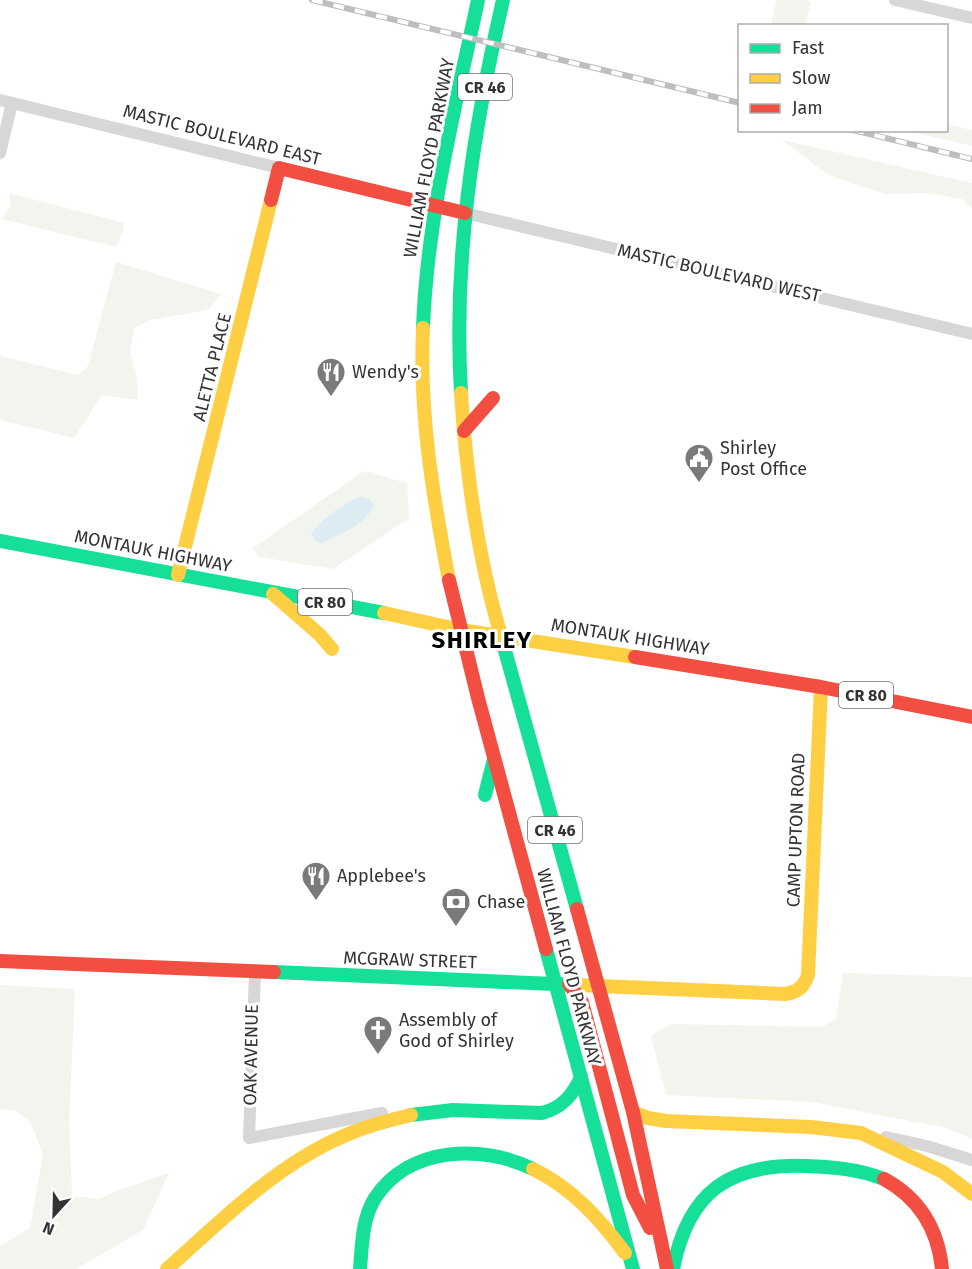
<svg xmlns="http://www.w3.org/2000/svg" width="972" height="1269" font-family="'Fira Sans',sans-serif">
<rect width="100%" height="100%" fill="#fff"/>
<g fill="#f1f5ed">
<path d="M 776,0 L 806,0 L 811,2 L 805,25 L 771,25 Z"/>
<path d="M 947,124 L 972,130 L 972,146 L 908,131 L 946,130 Z"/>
<path d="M 782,140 L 972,183 L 972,208 L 962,199 L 926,193 L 884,194 L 827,174 Z"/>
<path d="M 9,193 L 124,223 L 123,231 L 116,247 L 2,219 L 11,205 Z"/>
<path d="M 116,262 L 221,294 L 208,310 L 150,320 L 134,328 L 130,352 L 137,380 L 138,400 L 102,395 L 74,438 L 0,420 L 0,356 L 78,375 L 88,366 Z"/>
<path d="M 364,471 L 407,483 L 409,518 L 333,569 L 259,557 L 253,548 Z"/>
<path d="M 843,973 L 972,977 L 972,1139 L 947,1128 L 812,1102 L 666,1095 L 651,1036 L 671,1024 L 822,1027 L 836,1019 Z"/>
<path d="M 0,985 L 75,989 L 69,1120 L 72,1196 L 99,1199 L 119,1190 L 169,1173 L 143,1230 L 76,1269 L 0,1269 L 0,1246 L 30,1228 L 43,1155 L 31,1123 L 17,1111 L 0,1109 Z"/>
</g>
<path fill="#ddebf3" d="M 359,497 L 369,499 L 374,505 C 365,526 341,533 322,543 L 315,541 L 311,534 C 322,518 342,505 359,497 Z"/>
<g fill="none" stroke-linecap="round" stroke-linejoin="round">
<g stroke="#d7d7d7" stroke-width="12">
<path d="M 895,0 L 972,18"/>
<path d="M 0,100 L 279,168"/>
<path d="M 0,153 L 12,103"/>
<path d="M 465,213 L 972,334"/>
<path d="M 255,972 L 249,1138 L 382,1113"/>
<path d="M 886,1137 L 927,1146 L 972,1160"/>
</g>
<g stroke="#16e098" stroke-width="14">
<path d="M 423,328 C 427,217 455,109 478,0"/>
<path d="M 461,393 C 453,258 473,131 503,0"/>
<path d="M 0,541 L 384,613"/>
<path d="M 499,629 L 577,909"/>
<path d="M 485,795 L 494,759"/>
<path d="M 546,949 L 633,1269"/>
<path d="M 274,972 L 577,985"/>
<path d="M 411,1115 L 453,1110 L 542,1113 C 562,1108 573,1095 581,1077"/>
<path d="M 360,1269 C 362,1245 362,1219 375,1198 C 409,1146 482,1144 533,1169"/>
<path d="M 673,1269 C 688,1192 729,1163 806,1166 C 834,1167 858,1169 884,1179"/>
</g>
<g stroke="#ffcf43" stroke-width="14">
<path d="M 423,328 C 419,413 433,497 449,580"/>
<path d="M 461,393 C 466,472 477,552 499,629"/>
<path d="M 178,575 L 271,200"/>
<path d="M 273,594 L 320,635 L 332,649"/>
<path d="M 384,613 L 461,630 L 635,657"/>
<path d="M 577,985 L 785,994 C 798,992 804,987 808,975 L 821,687"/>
<path d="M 633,1112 L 648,1118 L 666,1121 L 811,1127 L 861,1133 L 943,1172 L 972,1194"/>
<path d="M 533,1169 C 572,1188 599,1218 625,1253"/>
<path d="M 167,1269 C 222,1220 277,1164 346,1135 C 367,1126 389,1120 411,1115"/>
</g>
<g stroke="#f24e42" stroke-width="14">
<path d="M 271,200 L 279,168 L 465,213"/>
<path d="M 464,431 L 493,398"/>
<path d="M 449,580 L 478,698 L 546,949"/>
<path d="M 635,657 L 821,687 L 972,717"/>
<path d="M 577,909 L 633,1112 L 667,1269"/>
<path d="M 0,961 L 274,972"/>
<path d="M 569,984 L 582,1002 L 633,1195 L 650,1228"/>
<path d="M 884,1179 C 919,1198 938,1229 942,1269"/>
</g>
<g stroke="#bebebe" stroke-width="6">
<g id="rail">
<path d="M 312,0 L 740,103"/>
<path d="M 853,130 L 972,159"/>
</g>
</g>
<use href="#rail" stroke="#fff" stroke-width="4" stroke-dasharray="11" stroke-linecap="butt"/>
</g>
<defs>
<g id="restaurant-pin" transform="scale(1.5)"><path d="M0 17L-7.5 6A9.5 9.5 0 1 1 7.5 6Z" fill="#7a7a7a" stroke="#fff"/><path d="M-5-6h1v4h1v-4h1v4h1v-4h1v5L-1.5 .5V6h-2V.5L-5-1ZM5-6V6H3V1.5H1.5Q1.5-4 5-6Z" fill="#fff"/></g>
<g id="civic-pin" transform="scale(1.5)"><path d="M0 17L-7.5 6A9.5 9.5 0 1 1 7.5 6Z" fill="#7a7a7a" stroke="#fff"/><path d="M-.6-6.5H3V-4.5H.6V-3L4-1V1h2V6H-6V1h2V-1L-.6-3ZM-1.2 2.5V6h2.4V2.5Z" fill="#fff"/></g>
<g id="bank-pin" transform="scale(1.5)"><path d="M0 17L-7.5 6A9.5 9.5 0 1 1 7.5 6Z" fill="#7a7a7a" stroke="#fff"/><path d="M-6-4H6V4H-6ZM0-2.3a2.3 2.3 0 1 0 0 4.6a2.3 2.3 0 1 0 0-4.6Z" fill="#fff"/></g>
<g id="church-pin" transform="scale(1.5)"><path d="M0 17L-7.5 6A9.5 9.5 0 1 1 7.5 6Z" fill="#7a7a7a" stroke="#fff"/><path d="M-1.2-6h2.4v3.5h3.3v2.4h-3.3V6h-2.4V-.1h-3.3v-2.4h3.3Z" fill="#fff"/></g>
</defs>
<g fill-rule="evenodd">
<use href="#restaurant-pin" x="331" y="372"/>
<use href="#civic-pin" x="699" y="458"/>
<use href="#restaurant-pin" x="316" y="876"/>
<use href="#bank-pin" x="456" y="902"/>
<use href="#church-pin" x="378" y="1030"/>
</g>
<g text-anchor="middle" stroke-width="6" stroke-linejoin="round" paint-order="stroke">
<g fill="#fff" stroke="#707070" stroke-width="1.5">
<rect x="458" y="74" width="54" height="26" rx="4.5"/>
<rect x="298" y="589" width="54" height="26" rx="4.5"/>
<rect x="839" y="682" width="54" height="26" rx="4.5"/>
<rect x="528" y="817" width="54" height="26" rx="4.5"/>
</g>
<g font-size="16" font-weight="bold" fill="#333">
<text x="485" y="93">CR 46</text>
<text x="325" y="608">CR 80</text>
<text x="866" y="701">CR 80</text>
<text x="555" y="836">CR 46</text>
</g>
<g font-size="18" fill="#333" stroke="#fff">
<text transform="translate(222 135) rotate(14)" y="6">MASTIC BOULEVARD EAST</text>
<text transform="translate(429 158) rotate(-79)" y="6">WILLIAM FLOYD PARKWAY</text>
<text transform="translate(719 273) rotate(13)" y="6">MASTIC BOULEVARD WEST</text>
<text transform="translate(212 367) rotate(-76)" y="6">ALETTA PLACE</text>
<text transform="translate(153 551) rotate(11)" y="6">MONTAUK HIGHWAY</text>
<text transform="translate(630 637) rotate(9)" y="6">MONTAUK HIGHWAY</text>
<text transform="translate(796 830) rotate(-88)" y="6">CAMP UPTON ROAD</text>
<text transform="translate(410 960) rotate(2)" y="6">MCGRAW STREET</text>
<text transform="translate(569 967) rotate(75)" y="6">WILLIAM FLOYD PARKWAY</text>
<text transform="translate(251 1055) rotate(-89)" y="6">OAK AVENUE</text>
</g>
<g font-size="18" fill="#333" stroke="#fff" text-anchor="start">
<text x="352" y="378">Wendy's</text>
<text x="720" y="454">Shirley<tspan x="720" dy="21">Post Office</tspan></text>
<text x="337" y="882">Applebee's</text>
<text x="477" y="908">Chase</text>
<text x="399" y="1026">Assembly of<tspan x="399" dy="21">God of Shirley</tspan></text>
</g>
<g font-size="24" font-weight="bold" letter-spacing="1.5" fill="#000" stroke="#fff">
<text x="482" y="648">SHIRLEY</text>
</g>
</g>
<rect x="738" y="24" width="210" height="108" fill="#ffffff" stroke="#adadad" stroke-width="1.5"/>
<rect x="750" y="44" width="30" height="9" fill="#16e098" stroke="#adadad" stroke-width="1.5"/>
<text x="792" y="54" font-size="18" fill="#333333">Fast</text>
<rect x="750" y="74" width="30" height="9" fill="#ffcf43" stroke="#adadad" stroke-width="1.5"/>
<text x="792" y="84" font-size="18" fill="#333333">Slow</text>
<rect x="750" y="104" width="30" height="9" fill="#f24e42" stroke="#adadad" stroke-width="1.5"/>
<text x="792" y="114" font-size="18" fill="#333333">Jam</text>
<g transform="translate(54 1215) rotate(202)" stroke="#ffffff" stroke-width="4.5" paint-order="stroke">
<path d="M0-4.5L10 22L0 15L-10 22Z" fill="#333333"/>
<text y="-9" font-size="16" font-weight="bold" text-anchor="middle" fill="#333333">N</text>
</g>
</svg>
